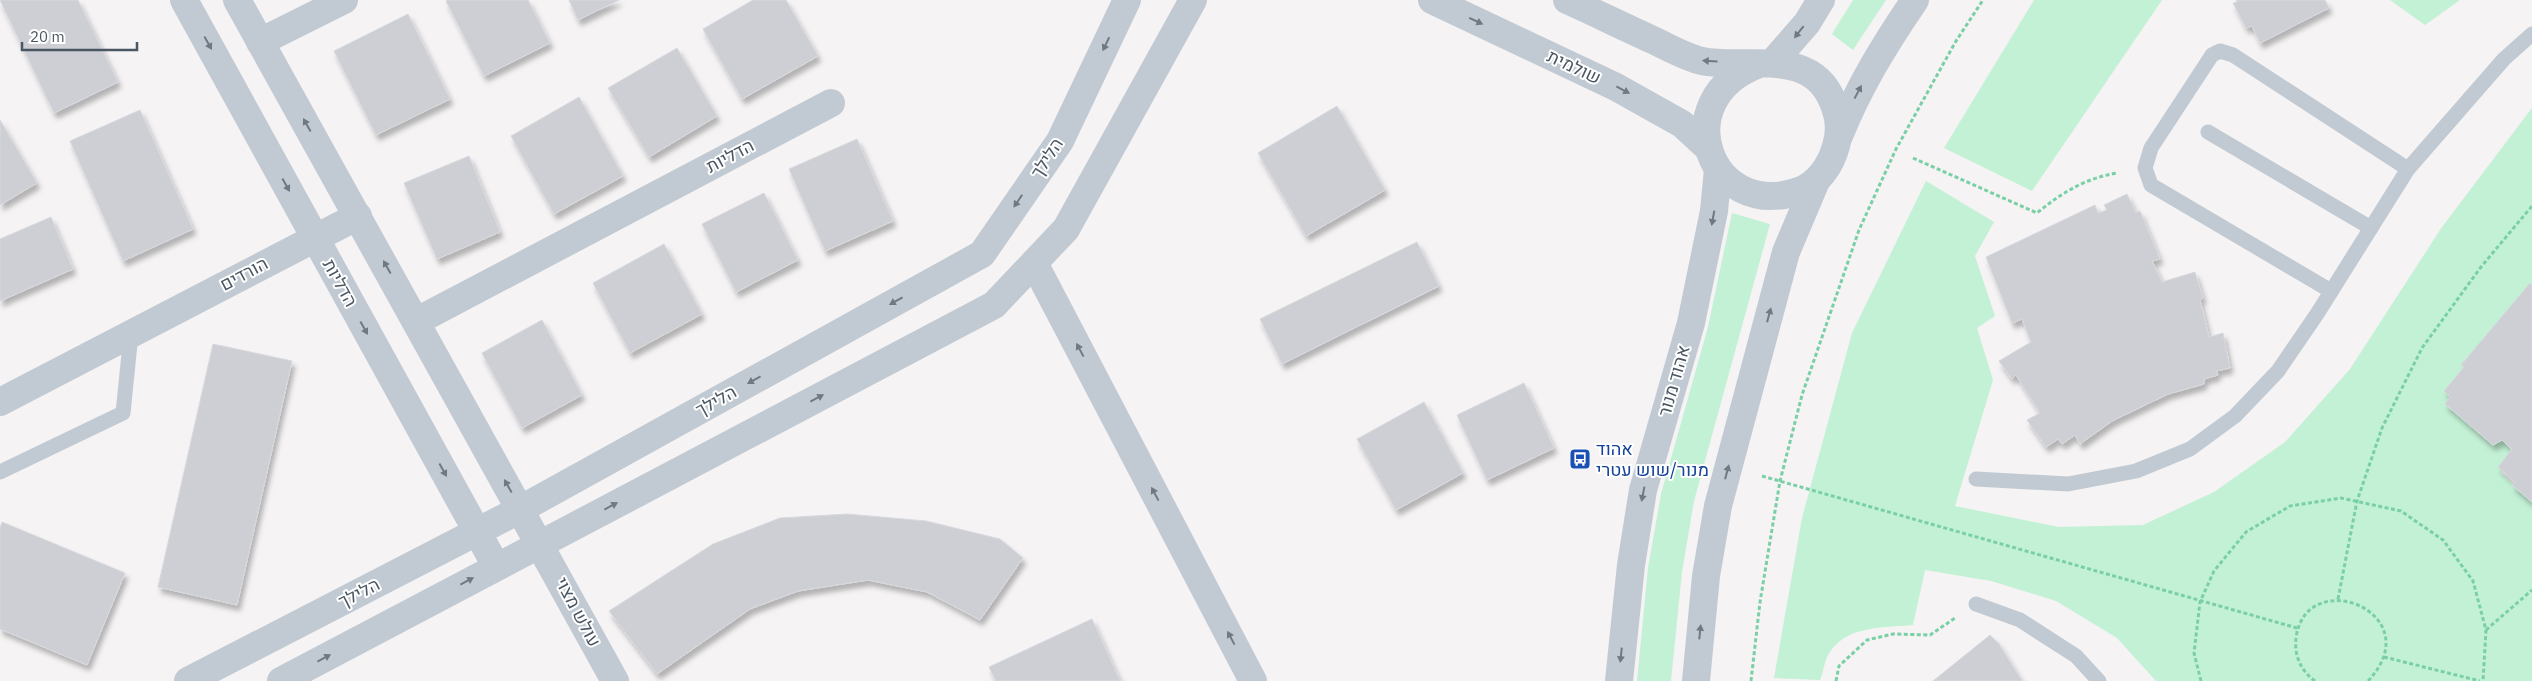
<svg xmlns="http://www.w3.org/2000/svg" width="2532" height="681" font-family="'IBM Plex Sans',Heebo,sans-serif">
<defs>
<filter id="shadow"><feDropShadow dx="3" dy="5.5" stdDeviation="2.5" flood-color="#0004"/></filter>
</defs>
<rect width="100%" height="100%" fill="#f5f3f3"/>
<g fill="#c3f1d5">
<path d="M 1853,0 L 1886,0 L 1853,50 L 1832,34 Z"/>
<path d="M 2034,0 L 2162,0 L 2032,191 L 1944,148 Z"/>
<path d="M 2390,0 L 2460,0 L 2425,25 Z"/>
<path d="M 2532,108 L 2532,357 L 2482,415 L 2515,455 L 2501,473 L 2532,502 L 2532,681 L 2156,681 L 2117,638 L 2056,601 L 1991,581 L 1925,570 L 1913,625 C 1882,628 1843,625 1827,657 C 1824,664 1823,673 1820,680 L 1774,678 L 1802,518 L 1852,333 L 1926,181 L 1994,222 L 1975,256 L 1995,316 L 1977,328 L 1993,380 L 1955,506 L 2059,527 L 2143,525 L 2214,492 L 2285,442 L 2350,369 L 2442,227 Z"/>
<path d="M 1732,213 L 1770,224 L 1694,501 L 1682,572 L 1671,681 L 1637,681 L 1648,568 L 1661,494 L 1708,327 Z"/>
</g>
<g fill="#cdcfd5" stroke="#d7d9de" filter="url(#shadow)">
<path d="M 0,0 L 78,0 L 118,82 L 54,113 Z"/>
<path d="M 448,0 L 528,0 L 550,43 L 484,76 L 446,1 Z"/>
<path d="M 569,0 L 619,0 L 578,20 Z"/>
<path d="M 753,0 L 786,0 L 818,56 L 742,99 L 703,29 Z"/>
<path d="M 2236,0 L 2325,0 L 2329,8 L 2260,43 L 2252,26 L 2246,28 L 2233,3 L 2237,2 Z"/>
<path d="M 408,14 L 450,99 L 376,135 L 334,51 Z"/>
<path d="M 677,48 L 717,116 L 649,157 L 608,88 Z"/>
<path d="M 579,97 L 623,176 L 554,214 L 511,136 Z"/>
<path d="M 1337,106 L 1385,190 L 1306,236 L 1258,153 Z"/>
<path d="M 140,110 L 193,229 L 123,261 L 70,141 Z"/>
<path d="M 0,120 L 37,183 L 0,205 Z"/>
<path d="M 857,139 L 893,221 L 825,251 L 789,169 Z"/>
<path d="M 469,156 L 500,232 L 437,259 L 404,183 Z"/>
<path d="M 764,193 L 798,260 L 736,292 L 702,224 Z"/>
<path d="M 2127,194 L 2136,213 L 2140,211 L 2160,259 L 2152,261 L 2162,282 L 2195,272 L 2203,298 L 2200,300 L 2209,337 L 2223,333 L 2230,368 L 2216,371 L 2218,375 L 2204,379 L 2204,384 L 2168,394 L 2112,421 L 2080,444 L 2075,435 L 2062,444 L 2058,439 L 2046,447 L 2027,420 L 2040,413 L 2016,375 L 2012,379 L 1999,361 L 2031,342 L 2022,319 L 2012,323 L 1986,257 L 2095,205 L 2098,213 L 2107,210 L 2104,205 Z"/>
<path d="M 51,217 L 73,269 L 0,301 L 0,239 Z"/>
<path d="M 1417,242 L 1439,286 L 1282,364 L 1260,319 Z"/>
<path d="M 664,244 L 702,314 L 630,353 L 593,283 Z"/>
<path d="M 2530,283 L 2532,285 L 2532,502 L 2512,485 L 2515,482 L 2498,467 L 2512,449 L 2502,440 L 2493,445 L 2445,404 L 2450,397 L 2444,391 L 2464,367 L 2461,365 Z"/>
<path d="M 542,320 L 582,395 L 522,428 L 482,353 Z"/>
<path d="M 213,344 L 292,361 L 237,605 L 158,587 Z"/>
<path d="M 1524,383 L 1554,448 L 1487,480 L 1457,415 Z"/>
<path d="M 1424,402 L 1463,473 L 1396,510 L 1357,439 Z"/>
<path d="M 847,514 L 926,521 L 1000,539 L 1023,558 L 980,620 L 927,592 L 868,580 L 798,591 L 750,609 L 657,674 L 609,611 L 713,544 L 780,518 Z"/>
<path d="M 2,522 L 125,573 L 87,665 L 0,629 L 0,528 Z"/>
<path d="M 1092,619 L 1120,681 L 996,681 L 989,667 Z"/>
<path d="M 1990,635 L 1999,644 L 2022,681 L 1933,681 Z"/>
</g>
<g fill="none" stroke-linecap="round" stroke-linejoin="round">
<g stroke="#7ad0a6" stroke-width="3" stroke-dasharray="4 2.5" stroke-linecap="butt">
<path d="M 1913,158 L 2037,213 C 2061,193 2086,178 2117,173"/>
<path d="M 1762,476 L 2297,628"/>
<path d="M 2338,599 L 2357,501 L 2382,428 L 2422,348 L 2481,267 L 2532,206"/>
<path d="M 2486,630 L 2532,590"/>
<path d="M 2384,657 L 2480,681"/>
<path d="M 1751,681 L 1760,602 L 1780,481 L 1802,395 L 1859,230 L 1896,149 L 1956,41 L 1983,0"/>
<path d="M 1836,681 L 1839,666 L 1867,640 L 1893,634 L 1930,635 L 1955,618"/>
<path d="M 2201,681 L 2194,653 L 2200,602 L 2214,571 L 2246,532 L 2290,506 L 2341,498 L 2401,511 L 2443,540 L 2473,581 L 2486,630 L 2483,681"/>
<path d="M 2315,681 C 2301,671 2294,656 2296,638 C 2306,563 2432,613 2368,681"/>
</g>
<g stroke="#c1cad2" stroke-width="15">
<path d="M 2208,132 L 2371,228"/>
<path d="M 2331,291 L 2151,185 L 2145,168 L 2151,148 L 2212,55 L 2220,51 L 2233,55 L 2408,169"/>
<path d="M 0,472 L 123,413 L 131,334"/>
<path d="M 1976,479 L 2068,484 L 2136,471 L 2190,449 L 2235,416 L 2278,371 L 2317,314 L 2408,169 L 2504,59 L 2532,34"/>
<path d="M 1976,604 L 2020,620 L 2076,656 L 2099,681"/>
</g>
<g stroke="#c1cad2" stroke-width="28">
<path d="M 184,0 L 496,566"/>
<path d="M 237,0 L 615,681"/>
<path d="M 260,42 L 344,0"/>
<path d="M 1034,263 L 1253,681"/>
<path d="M 417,321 L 831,103"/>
<path d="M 0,402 L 358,216"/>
</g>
<g stroke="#c1cad2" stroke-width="28">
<path d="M 1432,0 L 1616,87 L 1682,124 L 1707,147"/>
<path d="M 1567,0 C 1596,13 1624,27 1653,40 C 1668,47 1685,57 1702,61 C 1746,70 1811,46 1833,102 C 1839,117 1841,130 1836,146 C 1831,165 1818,184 1799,191 C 1710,222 1664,99 1759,64"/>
<path d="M 1773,62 L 1807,23 L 1821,0"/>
<path d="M 1839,136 C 1859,86 1885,44 1915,0"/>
<path d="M 188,681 L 521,509 L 982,254 L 1060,141 L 1127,0"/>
<path d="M 281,681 L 994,305 L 1066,229 L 1193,0"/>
<path d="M 1619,681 L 1631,565 L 1643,490 L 1691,323 L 1714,211 L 1718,169"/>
<path d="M 1696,681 L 1706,576 L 1718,506 L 1786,252 L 1816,181"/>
</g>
</g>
<defs><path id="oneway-solid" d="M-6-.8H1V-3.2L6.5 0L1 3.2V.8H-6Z" transform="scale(1.25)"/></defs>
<g fill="#6e7983">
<use href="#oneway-solid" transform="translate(1476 21) rotate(25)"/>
<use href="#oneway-solid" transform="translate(1799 32) rotate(128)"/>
<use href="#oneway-solid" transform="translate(208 43) rotate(61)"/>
<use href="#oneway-solid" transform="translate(1106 44) rotate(116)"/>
<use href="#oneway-solid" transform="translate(1710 61) rotate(-177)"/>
<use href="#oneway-solid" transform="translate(1623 90) rotate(28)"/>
<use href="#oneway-solid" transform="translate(1858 92) rotate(-62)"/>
<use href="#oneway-solid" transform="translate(307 125) rotate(-119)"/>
<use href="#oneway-solid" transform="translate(286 185) rotate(61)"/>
<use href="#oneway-solid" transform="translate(1018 201) rotate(124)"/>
<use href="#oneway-solid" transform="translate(1713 218) rotate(100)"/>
<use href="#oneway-solid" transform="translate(387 267) rotate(-119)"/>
<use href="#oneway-solid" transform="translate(896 301) rotate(151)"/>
<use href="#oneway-solid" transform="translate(1769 315) rotate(-75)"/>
<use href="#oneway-solid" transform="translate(364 328) rotate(61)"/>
<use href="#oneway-solid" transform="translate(1080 350) rotate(-118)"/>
<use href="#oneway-solid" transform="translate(754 380) rotate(151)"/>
<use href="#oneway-solid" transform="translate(817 398) rotate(-28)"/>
<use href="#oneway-solid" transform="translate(443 470) rotate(61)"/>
<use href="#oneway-solid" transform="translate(1727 472) rotate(-75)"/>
<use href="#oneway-solid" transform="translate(508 486) rotate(-119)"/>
<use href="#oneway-solid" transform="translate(1155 494) rotate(-118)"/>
<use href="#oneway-solid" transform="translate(1643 494) rotate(101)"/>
<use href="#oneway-solid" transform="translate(611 506) rotate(-28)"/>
<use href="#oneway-solid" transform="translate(467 581) rotate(-28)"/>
<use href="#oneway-solid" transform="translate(1700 632) rotate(-84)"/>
<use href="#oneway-solid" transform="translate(1231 638) rotate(-118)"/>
<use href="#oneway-solid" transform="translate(1621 655) rotate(96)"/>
<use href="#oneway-solid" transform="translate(324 658) rotate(-28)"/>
</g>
<defs>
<g id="bus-square" transform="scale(1.125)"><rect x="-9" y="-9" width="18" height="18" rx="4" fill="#1a4fb4" stroke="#fff"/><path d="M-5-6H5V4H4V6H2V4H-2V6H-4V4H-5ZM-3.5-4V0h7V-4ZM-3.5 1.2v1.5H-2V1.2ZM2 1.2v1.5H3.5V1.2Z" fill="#fff"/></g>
</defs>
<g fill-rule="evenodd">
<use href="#bus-square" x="1580" y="459"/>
</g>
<g text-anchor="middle" stroke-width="4" stroke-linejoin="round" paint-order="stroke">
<g font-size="18" fill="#4a5661" stroke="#fff">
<text transform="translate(1574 67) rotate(25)" y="6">שולמית</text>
<text transform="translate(730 156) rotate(-28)" y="6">הדליות</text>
<text transform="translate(1047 158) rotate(-57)" y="6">הלילך</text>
<text transform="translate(244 274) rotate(-28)" y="6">הורדים</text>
<text transform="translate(340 283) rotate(61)" y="6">הדליות</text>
<text transform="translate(1674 381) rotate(-74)" y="6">אהוד מנור</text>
<text transform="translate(716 401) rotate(-29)" y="6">הלילך</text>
<text transform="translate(359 593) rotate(-27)" y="6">הלילך</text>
<text transform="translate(578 612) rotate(62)" y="6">עולש מצוי</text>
</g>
<g font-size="18" fill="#164399" stroke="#fff" text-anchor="start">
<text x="1596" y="455">אהוד<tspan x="1596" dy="21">מנור/שוש עטרי</tspan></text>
</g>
</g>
<path d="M22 42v8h115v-8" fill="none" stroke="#4a5661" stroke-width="2.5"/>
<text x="30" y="42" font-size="15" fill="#4a5661" stroke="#ffffff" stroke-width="4" paint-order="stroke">20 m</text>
</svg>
